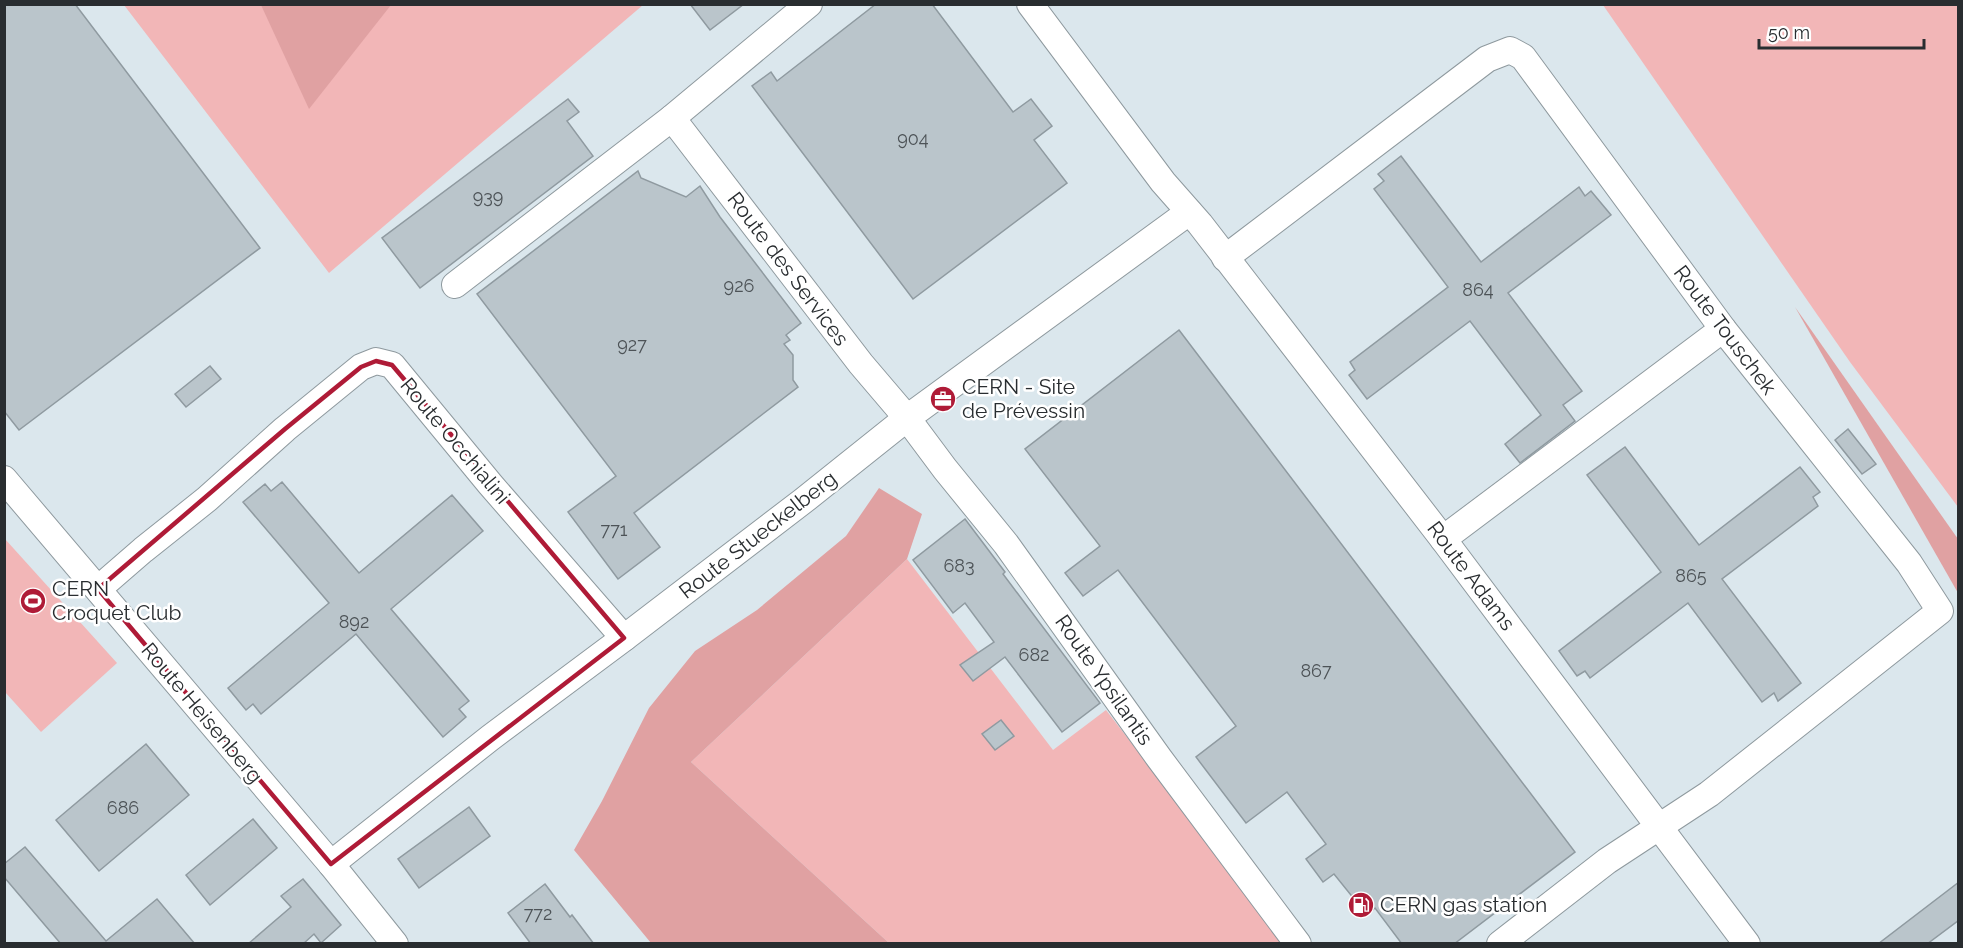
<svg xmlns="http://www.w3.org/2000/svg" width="1963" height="948" font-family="Raleway,sans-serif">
<rect width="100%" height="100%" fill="#dbe7ed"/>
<g fill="#f2b6b7">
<path d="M 124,5 L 643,5 L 329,273 Z"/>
<path d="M 1603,5 L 1958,5 L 1958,507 L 1850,362 Z"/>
<path d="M 5,539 L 117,663 L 41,732 L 5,692 Z"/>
<path d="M 907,559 L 1053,750 L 1106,710 L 1284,940 L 1284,943 L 889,943 L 691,762 Z"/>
</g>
<g fill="#e0a1a2">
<path d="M 261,5 L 391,5 L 309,109 Z"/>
<path d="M 1795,307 L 1958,539 L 1958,593 Z"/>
<path d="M 879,488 L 922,514 L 907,559 L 691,762 L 889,943 L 651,943 L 574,850 L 602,801 L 649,708 L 695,651 L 757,610 L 846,536 Z"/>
</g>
<g fill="#bac5cb" stroke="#8f9aa0" stroke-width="1.5">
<path d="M 4,4 L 75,4 L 260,248 L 19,430 L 4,411 Z"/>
<path d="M 690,4 L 744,4 L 710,30 Z"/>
<path d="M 876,4 L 932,4 L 1013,112 L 1031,99 L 1052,126 L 1034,140 L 1067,183 L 913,299 L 752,86 L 771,72 L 777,81 Z"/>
<path d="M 568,99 L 579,112 L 567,121 L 593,156 L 420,288 L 382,238 Z"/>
<path d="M 1401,156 L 1481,262 L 1579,187 L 1585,196 L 1591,191 L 1611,215 L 1508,293 L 1582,391 L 1563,405 L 1575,421 L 1520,463 L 1505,444 L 1541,415 L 1470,321 L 1367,399 L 1349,375 L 1355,370 L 1350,362 L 1448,287 L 1374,189 L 1384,181 L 1378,174 Z"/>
<path d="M 638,171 L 641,178 L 686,197 L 700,186 L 720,217 L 801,323 L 786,335 L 790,340 L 784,344 L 793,355 L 793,380 L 798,387 L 634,513 L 660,547 L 618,579 L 568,512 L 616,476 L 477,294 Z"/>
<path d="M 1179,330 L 1575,852 L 1454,944 L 1402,944 L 1375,908 L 1367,915 L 1334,874 L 1323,882 L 1306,859 L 1326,844 L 1287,792 L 1246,823 L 1196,757 L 1236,726 L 1118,570 L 1083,596 L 1065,573 L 1100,546 L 1025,449 Z"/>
<path d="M 210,366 L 221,379 L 186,407 L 175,394 Z"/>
<path d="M 1848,429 L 1876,464 L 1862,474 L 1835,440 Z"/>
<path d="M 1625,447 L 1699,545 L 1800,467 L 1820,492 L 1813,497 L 1818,506 L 1722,579 L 1801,683 L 1778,701 L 1774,693 L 1762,702 L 1688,603 L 1590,678 L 1585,671 L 1577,676 L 1559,651 L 1661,572 L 1587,475 Z"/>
<path d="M 282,482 L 359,573 L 452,495 L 483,531 L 391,609 L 469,701 L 459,709 L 466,717 L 443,737 L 356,634 L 261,714 L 253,704 L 246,710 L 228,688 L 329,603 L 243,502 L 265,484 L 271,491 Z"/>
<path d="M 965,519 L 1005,572 L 1003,574 L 1100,703 L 1062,732 L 1005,657 L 973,681 L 960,665 L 994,642 L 965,603 L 953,613 L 913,560 Z"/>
<path d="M 1001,720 L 1014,736 L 995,750 L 982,734 Z"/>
<path d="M 146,744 L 189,795 L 99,871 L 56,820 Z"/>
<path d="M 469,807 L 490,836 L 419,888 L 398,859 Z"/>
<path d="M 253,819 L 277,848 L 210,905 L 186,875 Z"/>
<path d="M 25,847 L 106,941 L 157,899 L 195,944 L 61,944 L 4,877 L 4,864 Z"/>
<path d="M 303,879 L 341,925 L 321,943 L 314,934 L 303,944 L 248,944 L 291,907 L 281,896 Z"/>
<path d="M 1959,882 L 1959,920 L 1927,944 L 1878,944 Z"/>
<path d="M 545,884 L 570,917 L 572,915 L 594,944 L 531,944 L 508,913 Z"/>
</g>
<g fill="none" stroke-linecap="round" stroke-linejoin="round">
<g stroke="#8e999e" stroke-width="28">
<g id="minor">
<path d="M 1030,4 L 1163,182 L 1200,224 L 1443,539 L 1747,944"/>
<path d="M 672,118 L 861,364 L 907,418 L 945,469 L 1006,544 L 1159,758 L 1298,944"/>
<path d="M 1225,258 L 1487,59 L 1510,50 L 1523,57 L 1723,329 L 1909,563 L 1940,611 L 1709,794 L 1607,861 L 1500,944"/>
<path d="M 455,285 L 672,118 L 809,4"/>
<path d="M 4,479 L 331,864 L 395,944"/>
<path d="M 1443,539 L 1723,329"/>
<path d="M 98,589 L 143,550 L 207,499 L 285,429 L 361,367 L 376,361 L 392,365 L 490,484 L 624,638"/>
<path d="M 331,864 L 490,738 L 624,638 L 803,501 L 907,418 L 1189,212"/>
</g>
</g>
<use href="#minor" stroke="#fff" stroke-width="26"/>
</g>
<path fill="none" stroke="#af1b37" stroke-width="4.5" stroke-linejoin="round" d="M 376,361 L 392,365 L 624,638 L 331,864 L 98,589 L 285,429 L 361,367 Z"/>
<defs>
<g id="office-disc" transform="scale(1.35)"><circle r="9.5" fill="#af1b37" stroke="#fff"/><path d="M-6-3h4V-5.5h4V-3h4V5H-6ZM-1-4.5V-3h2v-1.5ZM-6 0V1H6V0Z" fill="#fff"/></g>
<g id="stadium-disc" transform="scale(1.35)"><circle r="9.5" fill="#af1b37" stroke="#fff"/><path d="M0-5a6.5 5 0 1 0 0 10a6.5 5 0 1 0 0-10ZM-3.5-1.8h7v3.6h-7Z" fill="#fff"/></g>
<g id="fuel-disc" transform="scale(1.35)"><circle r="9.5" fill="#af1b37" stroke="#fff"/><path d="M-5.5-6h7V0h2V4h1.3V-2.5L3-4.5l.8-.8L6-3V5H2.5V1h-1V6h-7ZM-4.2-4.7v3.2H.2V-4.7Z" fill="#fff"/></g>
</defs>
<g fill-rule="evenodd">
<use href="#office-disc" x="943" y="399"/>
<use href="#stadium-disc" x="33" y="601"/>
<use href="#fuel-disc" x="1361" y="905"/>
</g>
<g text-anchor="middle" stroke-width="5" stroke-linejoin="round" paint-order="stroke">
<g font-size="18" fill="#4d5357">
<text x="913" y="145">904</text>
<text x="488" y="203">939</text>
<text x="739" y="292">926</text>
<text x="1478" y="296">864</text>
<text x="632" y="351">927</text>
<text x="614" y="536">771</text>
<text x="959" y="572">683</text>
<text x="1691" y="582">865</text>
<text x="354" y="628">892</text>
<text x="1034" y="661">682</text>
<text x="1316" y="677">867</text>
<text x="123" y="814">686</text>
<text x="538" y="920">772</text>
</g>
<g font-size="21" fill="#292d30" stroke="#fff">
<text transform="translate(788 269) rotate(53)" y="7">Route des Services</text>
<text transform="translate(1725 330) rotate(53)" y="7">Route Touschek</text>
<text transform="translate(455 441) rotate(50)" y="7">Route Occhialini</text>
<text transform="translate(758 535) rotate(-38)" y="7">Route Stueckelberg</text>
<text transform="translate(1471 576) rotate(53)" y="7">Route Adams</text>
<text transform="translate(1104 680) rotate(55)" y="7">Route Ypsilantis</text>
<text transform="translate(202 713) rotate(50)" y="7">Route Heisenberg</text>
</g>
<g font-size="21" fill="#292d30" stroke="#fff" text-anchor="start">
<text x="962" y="394">CERN - Site<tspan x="962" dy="24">de Prévessin</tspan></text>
<text x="52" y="596">CERN<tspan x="52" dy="24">Croquet Club</tspan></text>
<text x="1380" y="912">CERN gas station</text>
</g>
</g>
<rect width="1963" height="948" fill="none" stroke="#292d30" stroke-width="12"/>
<path d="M1759 39v9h165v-9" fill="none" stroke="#292d30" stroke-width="3"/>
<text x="1768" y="39" font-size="18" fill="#292d30" stroke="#ffffff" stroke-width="4.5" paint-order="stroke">50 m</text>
</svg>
